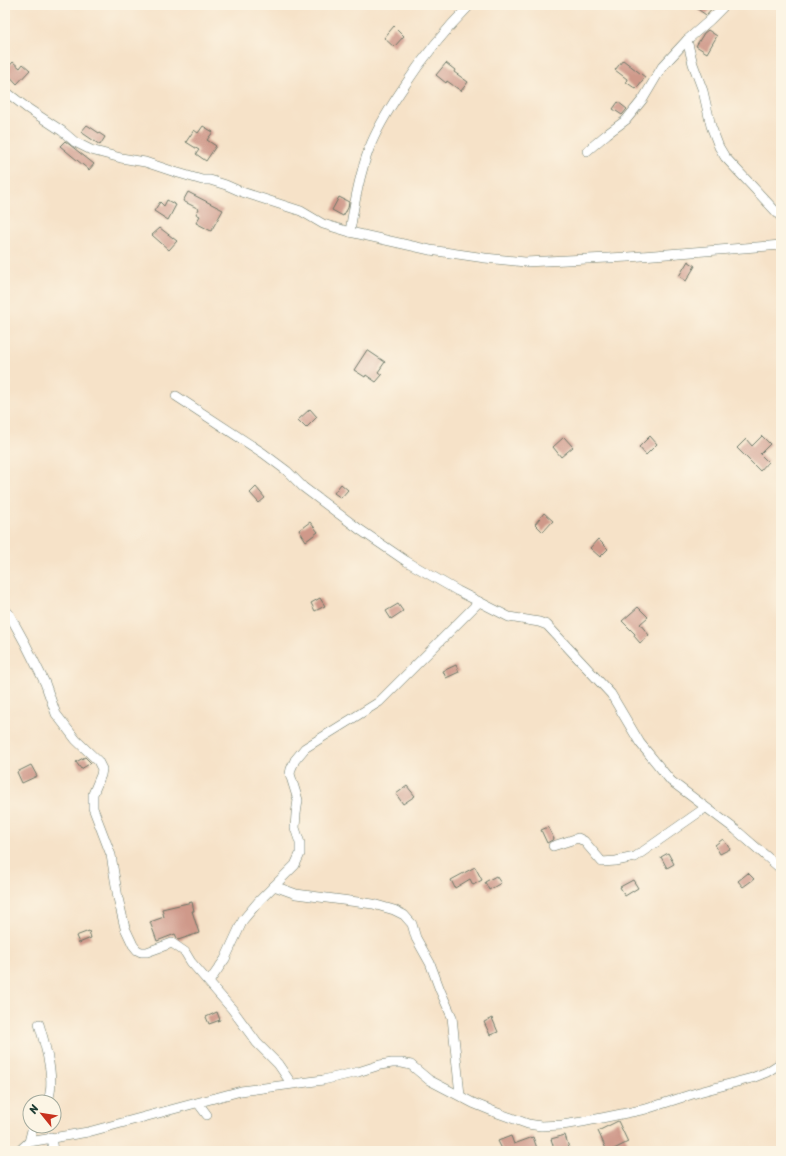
<svg xmlns="http://www.w3.org/2000/svg" width="786" height="1156" font-family="Sriracha,sans-serif">
<rect width="100%" height="100%" fill="#fcf5e5"/>
<filter id="ink" filterUnits="userSpaceOnUse"><feTurbulence type="fractalNoise" baseFrequency=".025" numOctaves="2"/><feDisplacementMap in="SourceGraphic" scale="8" xChannelSelector="R" yChannelSelector="G"/><feConvolveMatrix kernelMatrix="1 2 1 2 8 2 1 2 1" color-interpolation-filters="sRGB"/></filter>
<filter id="wash" filterUnits="userSpaceOnUse"><feTurbulence type="fractalNoise" baseFrequency=".012" numOctaves="4" result="noise"/><feDisplacementMap in="SourceGraphic" scale="16" xChannelSelector="R" yChannelSelector="G"/><feGaussianBlur stdDeviation="0.9" result="paint"/><feColorMatrix in="noise" values="0 0 0 0 0 0 0 0 0 0 0 0 0 0 0 0 0 1.4 0 .05"/><feComposite in="paint" operator="in"/></filter>
<g filter="url(#wash)">
<rect width="100%" height="100%" fill="#f6e2c8"/>
<g id="blocks">
<g fill="#cf998a">
<path d="M 692,5 L 715,5 L 706,15 Z"/>
<path d="M 394,26 L 404,36 L 394,47 L 384,38 Z"/>
<path d="M 708,30 L 717,36 L 707,53 L 696,46 L 704,33 Z"/>
<path d="M 623,60 L 645,77 L 636,89 L 626,82 L 627,79 L 615,70 Z"/>
<path d="M 13,62 L 20,68 L 23,64 L 30,70 L 17,84 L 5,71 Z"/>
<path d="M 446,63 L 455,70 L 454,72 L 468,82 L 461,91 L 447,81 L 446,83 L 436,75 Z"/>
<path d="M 618,102 L 627,109 L 622,115 L 613,109 Z"/>
<path d="M 87,125 L 105,137 L 100,145 L 81,132 Z"/>
<path d="M 203,126 L 213,132 L 207,140 L 216,146 L 206,161 L 196,154 L 199,150 L 186,142 L 194,130 L 198,133 Z"/>
<path d="M 65,141 L 94,164 L 89,170 L 60,146 Z"/>
<path d="M 188,192 L 223,210 L 211,231 L 196,223 L 200,216 L 196,214 L 199,209 L 183,201 Z"/>
<path d="M 339,197 L 349,202 L 348,208 L 343,216 L 332,210 Z"/>
<path d="M 167,200 L 176,205 L 168,220 L 154,211 L 160,202 L 164,206 Z"/>
<path d="M 160,228 L 177,241 L 169,250 L 152,235 Z"/>
<path d="M 688,261 L 695,266 L 686,281 L 679,276 Z"/>
<path d="M 367,350 L 385,362 L 378,372 L 382,375 L 376,382 L 366,375 L 365,377 L 354,370 Z"/>
<path d="M 310,409 L 317,417 L 306,428 L 298,420 Z"/>
<path d="M 650,436 L 657,444 L 646,455 L 639,447 Z"/>
<path d="M 762,436 L 770,444 L 760,454 L 768,462 L 760,471 L 737,448 L 746,439 L 752,446 Z"/>
<path d="M 564,437 L 573,447 L 561,457 L 553,447 Z"/>
<path d="M 341,484 L 348,490 L 341,498 L 334,493 Z"/>
<path d="M 256,487 L 265,498 L 259,503 L 250,493 Z"/>
<path d="M 544,513 L 553,521 L 543,532 L 535,524 Z"/>
<path d="M 310,522 L 318,532 L 306,541 L 299,530 Z"/>
<path d="M 598,539 L 608,549 L 600,557 L 590,548 Z"/>
<path d="M 320,598 L 325,606 L 315,611 L 311,603 Z"/>
<path d="M 398,604 L 403,611 L 391,619 L 386,611 Z"/>
<path d="M 638,607 L 648,617 L 640,624 L 649,635 L 640,643 L 634,636 L 635,634 L 622,621 Z"/>
<path d="M 456,665 L 459,672 L 446,678 L 443,671 Z"/>
<path d="M 85,757 L 91,763 L 81,769 L 76,762 Z"/>
<path d="M 31,765 L 37,776 L 22,783 L 17,772 Z"/>
<path d="M 407,786 L 415,796 L 403,804 L 396,794 Z"/>
<path d="M 548,827 L 554,839 L 547,843 L 541,830 Z"/>
<path d="M 723,839 L 730,849 L 720,854 L 715,845 Z"/>
<path d="M 668,853 L 674,864 L 667,868 L 661,857 Z"/>
<path d="M 475,867 L 482,880 L 473,885 L 470,879 L 455,888 L 451,880 Z"/>
<path d="M 748,873 L 754,879 L 743,887 L 738,881 Z"/>
<path d="M 496,876 L 501,883 L 489,890 L 485,882 Z"/>
<path d="M 633,880 L 638,888 L 625,896 L 620,887 Z"/>
<path d="M 192,902 L 194,911 L 192,911 L 199,933 L 178,940 L 175,934 L 157,941 L 150,922 L 164,917 L 162,909 Z"/>
<path d="M 89,931 L 91,938 L 79,943 L 76,936 Z"/>
<path d="M 217,1012 L 220,1020 L 209,1024 L 206,1017 Z"/>
<path d="M 492,1018 L 498,1032 L 490,1035 L 484,1022 Z"/>
<path d="M 618,1121 L 628,1142 L 610,1151 L 607,1151 L 598,1131 Z"/>
<path d="M 565,1135 L 570,1151 L 555,1151 L 551,1139 Z"/>
<path d="M 511,1136 L 514,1144 L 533,1137 L 538,1151 L 499,1151 L 502,1149 L 498,1141 Z"/>
</g>
</g>
</g>
<g filter="url(#ink)">
<use href="#blocks" fill-opacity="0" stroke="#6a7768" stroke-width="1"/>
<g fill="none" stroke-linecap="round" stroke-linejoin="round">
<g stroke="#6a7768" stroke-width="10">
<g id="street">
<path d="M 687,40 L 693,64 L 703,91 L 711,126 L 719,147 L 725,157 L 781,217"/>
<path d="M 5,91 L 27,108 L 62,131 L 75,142 L 91,150 L 121,158 L 145,162 L 175,172 L 202,180 L 210,180 L 226,185 L 242,192 L 301,211 L 323,224 L 350,232 L 430,250 L 485,258 L 525,262 L 629,257 L 781,245"/>
<path d="M 587,151 L 607,134 L 626,120 L 643,99 L 662,67 L 687,40 L 710,20 L 725,5"/>
<path d="M 350,232 C 354,204 359,176 369,149 C 377,128 389,109 401,91 C 422,59 443,32 470,5"/>
<path d="M 176,396 L 263,453 L 287,471 L 303,487 L 359,529 L 406,561 L 458,591 L 509,617 L 539,622 L 547,625 L 611,694 L 640,743 L 671,781 L 736,830 L 781,869"/>
<path d="M 5,611 L 9,614 L 25,643 L 45,683 L 56,714 L 76,740 L 98,761 L 102,769 L 101,775 L 93,794 L 93,808 L 111,855 L 118,898 L 125,928 L 133,945 L 137,950 L 141,952 L 147,952 L 172,943 L 185,952 L 191,962 L 232,1009 L 257,1043 L 278,1064 L 291,1083"/>
<path d="M 553,846 L 578,838 L 584,841 L 602,862 L 616,861 L 635,857 L 705,808"/>
<path d="M 274,886 L 296,894 L 373,904 L 394,910 L 404,915 L 412,924 L 416,938 L 430,963 L 440,990 L 452,1017 L 460,1095"/>
<path d="M 209,982 L 225,959 L 243,920 L 259,901 L 295,865 L 300,854 L 300,843 L 295,828 L 296,814 L 298,800 L 290,774 L 291,769 L 295,760 L 305,748 L 379,702 L 479,602"/>
<path d="M 39,1024 C 45,1044 57,1083 47,1102"/>
<path d="M 198,1103 L 207,1115"/>
<path d="M 51,1137 L 53,1151"/>
<path d="M 29,1142 L 33,1126"/>
<path d="M 19,1151 L 29,1142 L 88,1132 L 241,1091 L 323,1080 L 358,1072 L 380,1065 L 392,1063 L 402,1063 L 411,1065 L 429,1080 L 473,1103 L 495,1112 L 528,1124 L 541,1126 L 562,1125 L 582,1122 L 646,1109 L 699,1092 L 752,1078 L 767,1072 L 781,1063"/>
</g>
</g>
<use href="#street" stroke="#fff" stroke-width="9"/>
</g>
</g>
<rect width="786" height="1156" fill="none" stroke="#fcf5e5" stroke-width="20"/>
<g transform="translate(42 1114) rotate(300)"><circle r="19" fill="#fcf5e5" stroke="#a4ab9e"/>
<path d="M0-3L7 15L0 10L-7 15Z" fill="#c8321e"/>
<text y="-6" font-size="11" font-weight="bold" text-anchor="middle" fill="#1f3d34">N</text>
</g>
</svg>
